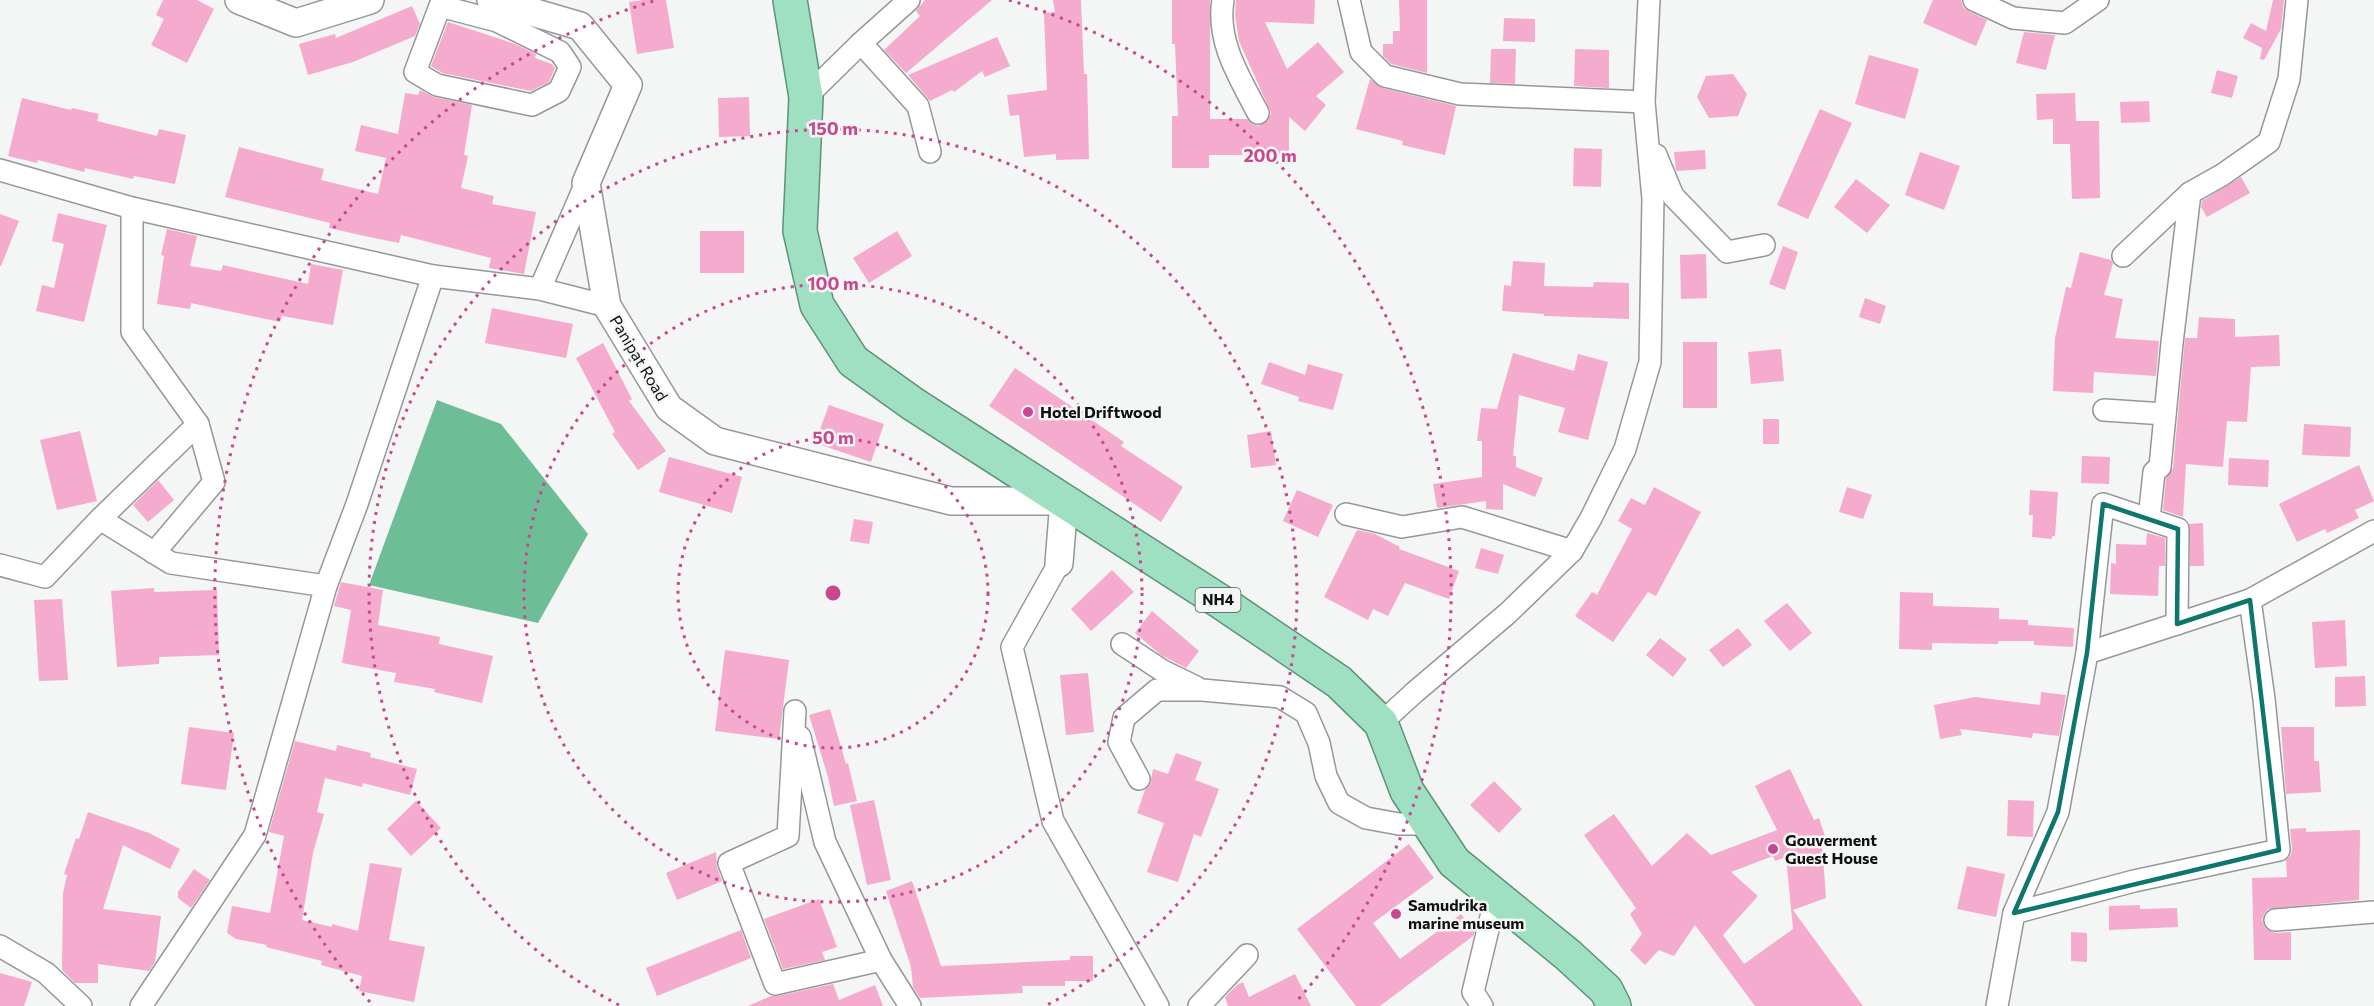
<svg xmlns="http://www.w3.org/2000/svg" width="2374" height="1006" font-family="Commissioner,sans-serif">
<rect width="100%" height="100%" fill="#f3f6f4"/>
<path fill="#6dbd97" d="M 437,400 L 501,424 L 588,534 L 538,623 L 369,585 Z"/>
<g fill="#f4abce" fill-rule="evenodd">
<path d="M 163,0 L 197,0 L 214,9 L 187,63 L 151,45 L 164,19 L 156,15 Z"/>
<path d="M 643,0 L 666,0 L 674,48 L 637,54 L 629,2 Z"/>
<path d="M 925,0 L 992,0 L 906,73 L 884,50 L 920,16 L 916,11 Z"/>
<path d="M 1053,0 L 1081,0 L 1084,74 L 1087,74 L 1089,159 L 1056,160 L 1056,154 L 1024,157 L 1019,115 L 1010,116 L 1007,95 L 1047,90 L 1044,13 L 1055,12 Z"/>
<path d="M 1172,0 L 1210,0 L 1210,119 L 1247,119 L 1252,124 L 1258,126 L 1268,120 L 1271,113 L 1239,41 L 1235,15 L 1236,0 L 1315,0 L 1314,24 L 1265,22 L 1287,69 L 1318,42 L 1344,72 L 1316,96 L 1326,105 L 1305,131 L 1289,117 L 1289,162 L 1285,155 L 1209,155 L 1209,168 L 1172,168 L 1172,116 L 1178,116 L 1175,44 L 1172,44 Z"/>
<path d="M 1399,0 L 1427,0 L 1427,73 L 1391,64 L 1383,56 L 1383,44 L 1393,44 L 1393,31 L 1400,31 Z"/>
<path d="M 1933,0 L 1961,0 L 1963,7 L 1968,11 L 1987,20 L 1976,46 L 1923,23 Z"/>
<path d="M 2273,0 L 2284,0 L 2281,29 L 2264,60 L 2260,59 L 2262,48 L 2243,38 L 2251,23 L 2266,31 Z"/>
<path d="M 412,6 L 420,24 L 415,36 L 353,62 L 308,75 L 299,44 L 335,34 L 336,38 Z"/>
<path d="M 1504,18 L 1535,19 L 1535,42 L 1503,41 Z"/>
<path d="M 448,22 L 515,44 L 536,54 L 535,58 L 552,64 L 555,68 L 549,82 L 531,91 L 442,73 L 431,66 Z"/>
<path d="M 2024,32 L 2055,35 L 2046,70 L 2016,63 Z"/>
<path d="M 997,37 L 1010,66 L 985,77 L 982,71 L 954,92 L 952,90 L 930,101 L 908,75 Z"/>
<path d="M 1491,49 L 1516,49 L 1515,84 L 1490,83 Z"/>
<path d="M 1575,49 L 1609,50 L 1609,88 L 1574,86 Z"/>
<path d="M 1869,55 L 1919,69 L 1905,119 L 1855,104 Z"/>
<path d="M 2217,70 L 2238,76 L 2232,98 L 2211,93 Z"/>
<path d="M 1733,74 L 1747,94 L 1738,116 L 1709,118 L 1697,97 L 1706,76 Z"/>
<path d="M 1370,79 L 1382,88 L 1456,106 L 1445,155 L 1402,145 L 1403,141 L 1356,129 Z"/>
<path d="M 420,90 L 434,97 L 472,105 L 464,155 L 468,156 L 461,188 L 494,196 L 492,204 L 536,212 L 524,274 L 489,268 L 491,258 L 401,235 L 399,243 L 369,237 L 329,228 L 330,223 L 225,197 L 239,147 L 324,169 L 321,180 L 378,194 L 386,158 L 355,151 L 361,125 L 398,134 L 405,93 L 418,95 Z"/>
<path d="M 2075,93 L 2076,121 L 2099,121 L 2100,198 L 2072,199 L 2070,144 L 2053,144 L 2053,119 L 2037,120 L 2036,94 Z"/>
<path d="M 749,97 L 750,136 L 719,137 L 718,98 Z"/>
<path d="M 22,98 L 71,110 L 72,108 L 99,114 L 97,121 L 157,136 L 159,129 L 186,135 L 175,184 L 134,176 L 133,179 L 85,168 L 84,172 L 38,160 L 37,163 L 8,156 Z"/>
<path d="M 2149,101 L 2150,122 L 2121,123 L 2120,102 Z"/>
<path d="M 1820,109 L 1852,123 L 1808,219 L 1777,205 Z"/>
<path d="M 1574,148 L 1602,149 L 1601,187 L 1573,186 Z"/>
<path d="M 1705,150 L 1706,169 L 1676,171 L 1674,152 Z"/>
<path d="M 1920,152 L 1960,166 L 1944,210 L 1905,195 Z"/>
<path d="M 2241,177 L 2250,193 L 2207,217 L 2201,207 L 2202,201 Z"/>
<path d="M 1856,179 L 1890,205 L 1867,233 L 1834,207 Z"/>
<path d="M 58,213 L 107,225 L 84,322 L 36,311 L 42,285 L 54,288 L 64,244 L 52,241 Z"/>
<path d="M 0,214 L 19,221 L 1,266 L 0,266 Z"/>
<path d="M 167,229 L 197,236 L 190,266 L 221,271 L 223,265 L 308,284 L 311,264 L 343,270 L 333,325 L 282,316 L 280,322 L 191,303 L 190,309 L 157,304 L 164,256 L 161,255 Z"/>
<rect x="700" y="231" width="44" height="42"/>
<path d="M 897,231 L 912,256 L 869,283 L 853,258 Z"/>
<path d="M 1783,246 L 1798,252 L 1785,290 L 1769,284 Z"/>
<path d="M 2080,252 L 2111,260 L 2113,263 L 2104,295 L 2123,299 L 2115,338 L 2159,341 L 2156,376 L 2094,372 L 2093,393 L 2053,391 L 2055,338 L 2066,287 L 2071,288 Z"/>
<path d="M 1706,254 L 1707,298 L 1681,299 L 1680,255 Z"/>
<path d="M 1513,261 L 1545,263 L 1544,286 L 1593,287 L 1594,282 L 1629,283 L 1629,319 L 1544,316 L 1544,314 L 1502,311 L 1504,285 L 1511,286 Z"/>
<path d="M 1865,298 L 1886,306 L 1880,324 L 1859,317 Z"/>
<path d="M 492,308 L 573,324 L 566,358 L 485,343 Z"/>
<path d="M 2199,317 L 2235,319 L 2235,337 L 2279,335 L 2280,366 L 2251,367 L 2247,422 L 2227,421 L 2223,467 L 2186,464 L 2183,517 L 2163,510 L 2166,478 L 2173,468 L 2185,338 L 2197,338 Z"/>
<rect x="1683" y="342" width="34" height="66"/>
<path d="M 603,343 L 632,399 L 629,401 L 666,451 L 638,470 L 612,434 L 615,432 L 576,358 Z"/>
<path d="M 1781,349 L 1784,381 L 1751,384 L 1748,352 Z"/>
<path d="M 1513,353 L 1574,371 L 1578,354 L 1608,362 L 1588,440 L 1558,432 L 1565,408 L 1519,395 L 1513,456 L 1516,456 L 1516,467 L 1543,478 L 1535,497 L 1503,484 L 1503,510 L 1486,509 L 1486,501 L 1437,508 L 1433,484 L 1482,477 L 1482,441 L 1477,441 L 1481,408 L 1497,409 Z"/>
<path d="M 1269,362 L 1305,375 L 1308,364 L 1343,374 L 1333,410 L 1298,401 L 1299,397 L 1261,384 Z"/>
<path d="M 1015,368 L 1124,442 L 1121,446 L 1183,487 L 1161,522 L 989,406 Z"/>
<path d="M 829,405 L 884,424 L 871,462 L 815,443 Z"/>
<rect x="1763" y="419" width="16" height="25"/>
<path d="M 2304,424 L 2351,427 L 2350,457 L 2302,455 Z"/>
<path d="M 80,431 L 97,501 L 57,510 L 40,440 Z"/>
<path d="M 1271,431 L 1276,465 L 1251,468 L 1247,435 Z"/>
<path d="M 2082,456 L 2110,457 L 2109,484 L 2081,483 Z"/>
<path d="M 669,457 L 742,477 L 732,513 L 659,492 Z"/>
<path d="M 2229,458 L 2269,460 L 2268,487 L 2228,485 Z"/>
<path d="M 2359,465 L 2374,501 L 2355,510 L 2359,518 L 2327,533 L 2325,529 L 2297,542 L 2279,504 Z"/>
<path d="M 158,480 L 174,500 L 148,522 L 133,505 Z"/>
<path d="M 1654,487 L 1701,512 L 1656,596 L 1648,592 L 1613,642 L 1575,616 L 1592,592 L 1597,595 L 1632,529 L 1618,521 L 1631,498 L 1645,505 Z"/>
<path d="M 1847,487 L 1872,495 L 1863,519 L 1839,512 Z"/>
<path d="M 1297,490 L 1333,505 L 1318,537 L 1283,521 Z"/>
<path d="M 2030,490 L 2058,492 L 2055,536 L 2052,536 L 2052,539 L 2032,537 L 2033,515 L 2029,515 Z"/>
<path d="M 854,519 L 873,522 L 869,544 L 850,541 Z"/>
<path d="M 2203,523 L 2204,566 L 2190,566 L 2189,524 Z"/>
<path d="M 1357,530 L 1375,534 L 1400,547 L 1399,549 L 1459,571 L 1449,599 L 1405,583 L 1388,616 L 1373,609 L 1368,620 L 1324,597 Z"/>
<path d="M 2147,533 L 2165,538 L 2165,566 L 2159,566 L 2158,596 L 2110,594 L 2111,563 L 2116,564 L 2116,544 L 2146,545 Z"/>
<path d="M 1481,548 L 1504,555 L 1498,574 L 1475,568 Z"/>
<path d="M 1112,570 L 1134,592 L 1091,631 L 1071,609 Z"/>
<path d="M 341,582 L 383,590 L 378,625 L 440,637 L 439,644 L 493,656 L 482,703 L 434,692 L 435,689 L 394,682 L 396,673 L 342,663 L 351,610 L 334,606 Z"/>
<path d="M 154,588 L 154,592 L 217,590 L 219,655 L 159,657 L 159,664 L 117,667 L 111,591 Z"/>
<path d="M 1900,592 L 1933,593 L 1933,606 L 1999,608 L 1999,619 L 2028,620 L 2028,625 L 2074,628 L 2073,647 L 2034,645 L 2034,641 L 1998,641 L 1998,644 L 1932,643 L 1932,650 L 1899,649 Z"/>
<path d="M 62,599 L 68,680 L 39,681 L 34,600 Z"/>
<path d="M 1787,603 L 1812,633 L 1790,651 L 1764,621 Z"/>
<path d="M 1152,611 L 1199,651 L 1186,668 L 1161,655 L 1135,633 Z"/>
<path d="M 2345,620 L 2347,666 L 2315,668 L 2312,622 Z"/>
<path d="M 1738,628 L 1752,645 L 1723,667 L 1709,650 Z"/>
<path d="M 1660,638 L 1687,659 L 1673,677 L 1646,655 Z"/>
<path d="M 725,650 L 789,660 L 779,739 L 715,731 Z"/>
<path d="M 1088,673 L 1094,732 L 1066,735 L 1060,675 Z"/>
<path d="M 2365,676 L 2366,706 L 2335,707 L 2335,677 Z"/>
<path d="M 2041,692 L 2066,695 L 2059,736 L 2033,733 L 2032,738 L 1960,729 L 1962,735 L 1940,739 L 1934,705 L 1975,697 L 2040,705 Z"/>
<path d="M 830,709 L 846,764 L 848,763 L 857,801 L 834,806 L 828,777 L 809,715 Z"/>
<path d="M 189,727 L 234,733 L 226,790 L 181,784 Z"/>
<path d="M 2281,727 L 2314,727 L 2314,761 L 2319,761 L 2321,792 L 2286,794 Z"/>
<path d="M 295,741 L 336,751 L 337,745 L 371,753 L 370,757 L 417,769 L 410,795 L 363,783 L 362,787 L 325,778 L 317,812 L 324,814 L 313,853 L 302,920 L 332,927 L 332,924 L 358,931 L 370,863 L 402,868 L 389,940 L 425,947 L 414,1002 L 359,991 L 362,976 L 321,965 L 322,961 L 266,947 L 267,945 L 236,939 L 227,933 L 232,906 L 270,913 L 284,836 L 269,832 Z"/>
<path d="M 1176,753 L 1202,762 L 1195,780 L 1219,789 L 1201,837 L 1194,834 L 1178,882 L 1147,872 L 1164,823 L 1137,813 L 1145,790 L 1150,785 L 1153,769 L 1168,774 Z"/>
<path d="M 1790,769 L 1814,820 L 1819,818 L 1827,842 L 1822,844 L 1826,898 L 1793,910 L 1863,1006 L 1755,1006 L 1695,925 L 1674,956 L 1659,950 L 1645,965 L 1630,950 L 1642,934 L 1630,914 L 1636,908 L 1584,835 L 1614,814 L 1652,866 L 1687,833 L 1711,855 L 1777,830 L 1755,786 ZM 1773,856 L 1775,861 L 1786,857 L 1793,929 L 1744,964 L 1723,935 L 1758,896 L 1731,872 Z"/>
<path d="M 1494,781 L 1522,809 L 1499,833 L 1470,805 Z"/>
<path d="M 874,800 L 891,880 L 867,885 L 850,805 Z"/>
<path d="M 2008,800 L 2034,801 L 2033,837 L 2007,836 Z"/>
<path d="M 416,801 L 441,828 L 411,856 L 387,829 Z"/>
<path d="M 88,812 L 149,833 L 180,849 L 170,869 L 123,845 L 103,909 L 161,916 L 155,962 L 149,971 L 98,964 L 98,983 L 75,983 L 62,970 L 63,893 L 67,875 L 64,874 L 76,838 L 79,839 Z"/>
<path d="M 2306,828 L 2306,832 L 2360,830 L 2359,900 L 2268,909 L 2264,914 L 2262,920 L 2265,928 L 2275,933 L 2291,932 L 2291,960 L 2254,960 L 2252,878 L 2287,877 L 2286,860 L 2291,855 L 2292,849 L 2290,829 Z"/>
<path d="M 1409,844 L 1434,878 L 1373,923 L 1400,959 L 1461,914 L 1475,931 L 1473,936 L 1380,1006 L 1356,1006 L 1297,929 Z"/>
<path d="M 716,852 L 717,867 L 722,881 L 677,900 L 666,873 Z"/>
<path d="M 1967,866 L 2005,874 L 1996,917 L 1957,909 Z"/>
<path d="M 194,869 L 210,880 L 191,908 L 178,898 L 178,892 Z"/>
<path d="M 912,881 L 941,966 L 1070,960 L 1070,956 L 1093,956 L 1093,981 L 1065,981 L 1065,986 L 1022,986 L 1023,993 L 920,998 L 913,987 L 911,967 L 886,891 Z"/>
<path d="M 819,899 L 837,947 L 822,952 L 825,960 L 783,969 L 764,919 Z"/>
<path d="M 2140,905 L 2140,909 L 2177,908 L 2178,927 L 2109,930 L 2109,906 Z"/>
<path d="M 741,930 L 751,958 L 657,996 L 646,968 Z"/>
<path d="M 2071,932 L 2087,933 L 2087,962 L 2071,961 Z"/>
<path d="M 0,973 L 32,982 L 24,1006 L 0,1006 Z"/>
<path d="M 1295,974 L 1311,1006 L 1228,1006 L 1225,997 L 1237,985 L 1243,982 L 1249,997 Z"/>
<path d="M 833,984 L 839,1000 L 875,985 L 883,1006 L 748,1006 L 771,996 L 778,996 Z"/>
</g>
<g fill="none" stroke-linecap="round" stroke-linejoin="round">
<g stroke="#959896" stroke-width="24">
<g id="minor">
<path d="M 1223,0 C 1216,42 1240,78 1258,113"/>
<path d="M 1349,0 L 1361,52 L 1385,76 L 1460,94 L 1644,102 L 1649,0"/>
<path d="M 1974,0 L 2013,18 L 2065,23 L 2098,0"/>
<path d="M 497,21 L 440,6 L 415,72 L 437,85 L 532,105 L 559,91 L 570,67 L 560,52 L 497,21 L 504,4"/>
<path d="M 861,43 L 918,106 L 930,152"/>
<path d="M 806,97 L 861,43 L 909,0"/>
<path d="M 1656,155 L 1673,196 L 1727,252 L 1764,245"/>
<path d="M 0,170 L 132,208 L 433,276"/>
<path d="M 132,208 L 132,332 L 198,424 L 100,519 L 171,563 L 326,586"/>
<path d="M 2123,256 L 2190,193"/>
<path d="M 540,289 L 586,183"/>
<path d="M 2104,410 L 2165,414"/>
<path d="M 1346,514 L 1402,527 L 1462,517 L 1572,551"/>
<path d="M 2149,519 L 2154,472 L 2160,467 L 2172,343 L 2190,193 L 2222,175 L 2269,142 L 2289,79 L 2297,0"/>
<path d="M 154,553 L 214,482 L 198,424"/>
<path d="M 1059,563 L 1012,647 L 1053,821 L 1158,1006"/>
<path d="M 0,565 L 45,577 L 100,519"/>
<path d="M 1122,644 L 1163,671 L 1196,687"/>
<path d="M 2087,653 L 2103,504 L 2178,529 L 2177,624"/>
<path d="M 795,711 L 788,836 L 729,863 L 775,984 L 881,960"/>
<path d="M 1381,723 L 1415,692 L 1508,613 L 1572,551 L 1591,518 L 1625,449 L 1650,362 L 1653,199 L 1644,102"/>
<path d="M 800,737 L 825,842 L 881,960 L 910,1006"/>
<path d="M 1139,779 L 1119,742 L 1124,718 L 1157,690 L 1202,690 L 1280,697 L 1306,713 L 1319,743 L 1326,776 L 1339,803 L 1366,818 L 1399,824 L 1428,824"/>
<path d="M 2014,913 L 2134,881 L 2279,850 L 2264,699 L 2250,600"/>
<path d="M 2275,920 L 2374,912"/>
<path d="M 0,946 L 46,973 L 81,1006"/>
<path d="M 141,1006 L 255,835 L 326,586 L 357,504 L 433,276 L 540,289 L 607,306"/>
<path d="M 1199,1006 L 1247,955"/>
<path d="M 1482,1006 L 1473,992 L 1496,896"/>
<path d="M 1997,1006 L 2014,913 L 2058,812 L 2087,653 L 2250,600 L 2374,531"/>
</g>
</g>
<g stroke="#959896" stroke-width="30">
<g id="tertiary">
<path d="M 239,0 L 296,23 L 370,0"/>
<path d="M 491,0 L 580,26 L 628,85 L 586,183 L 607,306 L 669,408 L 715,441 L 951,501 L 1064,501 L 1059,563"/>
</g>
</g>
<g stroke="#5d9379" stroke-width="36">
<path id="trunk" d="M 790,0 L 806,97 L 800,231 L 817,305 L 853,361 L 913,404 L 1221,602 L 1339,682 L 1381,723 L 1407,791 L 1454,862 L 1568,955 L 1606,990 L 1614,1006"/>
</g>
<use href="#minor" stroke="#fff" stroke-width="21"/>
<use href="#tertiary" stroke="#fff" stroke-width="27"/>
<use href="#trunk" stroke="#9fe0c2" stroke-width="33"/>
</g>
<path fill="none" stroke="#0f766e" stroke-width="4.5" stroke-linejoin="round" d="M 2103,504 L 2178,529 L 2177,624 L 2250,600 L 2279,850 L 2014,913 L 2058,812 L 2087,653 Z"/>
<g fill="none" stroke="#c84790" stroke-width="3" stroke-dasharray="3 6">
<circle cx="833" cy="593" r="155"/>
<circle cx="833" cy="593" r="309"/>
<path d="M619 1005A464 464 0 1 1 1047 1005"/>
<path d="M370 1002A618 618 0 0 1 657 0M1009 0A618 618 0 0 1 1296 1002"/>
</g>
<g fill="#c84790" stroke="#f3f6f4" stroke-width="2">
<circle cx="1028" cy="412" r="6"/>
<circle cx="1773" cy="849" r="6"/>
<circle cx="1396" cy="914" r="6"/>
</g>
<g text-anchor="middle" stroke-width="5" stroke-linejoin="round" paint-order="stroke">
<rect fill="#f3f6f4" stroke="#535554" stroke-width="1.5" x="1195.5" y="588" width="45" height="24" rx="4.5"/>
<g font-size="15" font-weight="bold" fill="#0f1010">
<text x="1218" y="605">NH4</text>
</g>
<g font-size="16" fill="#0f1010" stroke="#f3f6f4">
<text transform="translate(639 358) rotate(59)" y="6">Panipat Road</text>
</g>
<g font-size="16" font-weight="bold" fill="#0f1010" stroke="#f3f6f4" text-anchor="start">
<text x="1040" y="418">Hotel Driftwood</text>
<text x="1785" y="846">Gouverment<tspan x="1785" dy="18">Guest House</tspan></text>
<text x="1408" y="911">Samudrika<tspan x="1408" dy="18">marine museum</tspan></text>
</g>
</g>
<circle cx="833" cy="593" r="9" fill="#c84790" stroke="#f3f6f4" stroke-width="3"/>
<g font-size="18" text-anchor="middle" font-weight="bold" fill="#c84790" stroke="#f3f6f4" stroke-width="5" stroke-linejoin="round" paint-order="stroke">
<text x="833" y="135">150 m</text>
<text x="1270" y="162">200 m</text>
<text x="833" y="290">100 m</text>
<text x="833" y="444">50 m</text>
</g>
</svg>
